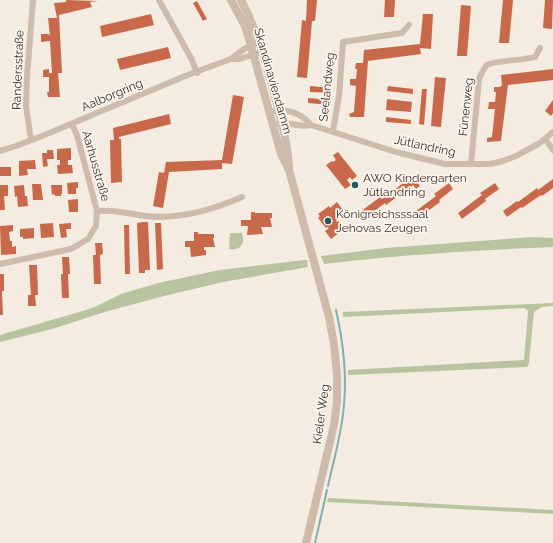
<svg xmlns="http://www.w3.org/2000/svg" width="553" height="543" font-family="Raleway,sans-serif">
<rect width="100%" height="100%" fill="#f4ebe1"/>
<g fill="#b8c4a0">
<path d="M 230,233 L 242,233 C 246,244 240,251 229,249 Z"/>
<path d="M 532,237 L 553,238 L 553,247 C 476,250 400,255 324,264 L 321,256 L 386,248 Z"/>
<path d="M 304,260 L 307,260 L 308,267 L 223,282 L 168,295 L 108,311 L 52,329 L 0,342 L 0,335 L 86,310 L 97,306 L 121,294 L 158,283 L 220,270 Z"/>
<path d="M 553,303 L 553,306 L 542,307 L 534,312 L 529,363 L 527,367 L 348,375 L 348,370 L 524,360 L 528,311 L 524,308 L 343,317 L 343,312 Z"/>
<path d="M 328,498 L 553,510 L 553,514 L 327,502 Z"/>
</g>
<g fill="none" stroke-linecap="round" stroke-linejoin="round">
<g stroke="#7fb0b2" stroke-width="2">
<path d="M 328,486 C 334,459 342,432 344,405 C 347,373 343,341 336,310"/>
<path d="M 315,543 L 327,490"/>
</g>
</g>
<g fill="#c8694b">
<path d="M 66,0 L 98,1 L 90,2 L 92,7 L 59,15 L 62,73 L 58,73 L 60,97 L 48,97 L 47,92 L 49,92 L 49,77 L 43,77 L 43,70 L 49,69 L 49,73 L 52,73 L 50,41 L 41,42 L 41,34 L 49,34 L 50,36 L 48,18 L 57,18 L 54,3 L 66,2 Z"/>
<path d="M 307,0 L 317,0 L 315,21 L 312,21 L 307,78 L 297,77 L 302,20 L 306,21 Z"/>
<path d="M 385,0 L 395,0 L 394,17 L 384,17 Z"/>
<path d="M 503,0 L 513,0 L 509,43 L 499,43 Z"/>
<path d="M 545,0 L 553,0 L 552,29 L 543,28 Z"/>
<path d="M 197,1 L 207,19 L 203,21 L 193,3 Z"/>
<path d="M 461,5 L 471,6 L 467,56 L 457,56 Z"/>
<path d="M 151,14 L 154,25 L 102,37 L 100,26 Z"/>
<path d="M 423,14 L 433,14 L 431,49 L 420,48 L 421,54 L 368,61 L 364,117 L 350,117 L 349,114 L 354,112 L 356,86 L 350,85 L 350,79 L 356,79 L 357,69 L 355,69 L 356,63 L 363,63 L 364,50 L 420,44 Z"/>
<path d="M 168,47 L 171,58 L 120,70 L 117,59 Z"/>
<path d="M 553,69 L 553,80 L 508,85 L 501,141 L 487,142 L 487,138 L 492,137 L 495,109 L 488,109 L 489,102 L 495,102 L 496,92 L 494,92 L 494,87 L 500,87 L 502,85 L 501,75 Z"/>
<path d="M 435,77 L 446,78 L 441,127 L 431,126 Z"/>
<path d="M 310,86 L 332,88 L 332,93 L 310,92 Z"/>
<path d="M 388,86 L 413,89 L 413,94 L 387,91 Z"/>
<path d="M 422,89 L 427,89 L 424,125 L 419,124 Z"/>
<path d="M 233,95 L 244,97 L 232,164 L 222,163 L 222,169 L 169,172 L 163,208 L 153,206 L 159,172 L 164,173 L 166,162 L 222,160 Z"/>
<path d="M 308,98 L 331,100 L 331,105 L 308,103 Z"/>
<path d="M 387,99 L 412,102 L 411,112 L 386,110 Z"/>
<path d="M 553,100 L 553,113 L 551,116 L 545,111 Z"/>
<path d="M 169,114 L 171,124 L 119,137 L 119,139 L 121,139 L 122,182 L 111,183 L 110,140 L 114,140 L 113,128 Z"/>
<path d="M 386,117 L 411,120 L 411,124 L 386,122 Z"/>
<path d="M 71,148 L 71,160 L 68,160 L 68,165 L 72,165 L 73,173 L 58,174 L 57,165 L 60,165 L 60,160 L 57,160 L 57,149 Z"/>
<path d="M 47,150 L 53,150 L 54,159 L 47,159 L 48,166 L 43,167 L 42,153 L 47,153 Z"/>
<path d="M 338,152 L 357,176 L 352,180 L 350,177 L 347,180 L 351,185 L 345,189 L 326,165 L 332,161 L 333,162 L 336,160 L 333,155 Z"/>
<path d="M 35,160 L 36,169 L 27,169 L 28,175 L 19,176 L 19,161 Z"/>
<rect x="0" y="167" width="11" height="9"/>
<path d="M 410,178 L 413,182 L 416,180 L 420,186 L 416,189 L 413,185 L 386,205 L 385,203 L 361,221 L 356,215 L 380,197 L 382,199 Z"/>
<path d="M 553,179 L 553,188 L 542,196 L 541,195 L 522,208 L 521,207 L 507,217 L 503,211 L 517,201 L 518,202 L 537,188 L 538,190 Z"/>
<path d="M 78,182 L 78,188 L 76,188 L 76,194 L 68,194 L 67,183 Z"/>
<path d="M 449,183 L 453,189 L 439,200 L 440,202 L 416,220 L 412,214 L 436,196 L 434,194 Z"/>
<path d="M 495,183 L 499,189 L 485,199 L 486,201 L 462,219 L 458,213 L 482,195 L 480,193 Z"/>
<path d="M 32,184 L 41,184 L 43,200 L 33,200 Z"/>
<path d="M 0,185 L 8,185 L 8,196 L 4,196 L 5,210 L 0,210 Z"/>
<path d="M 24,185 L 25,196 L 27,196 L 28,206 L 18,207 L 17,196 L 15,197 L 14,186 Z"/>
<path d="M 51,185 L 62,185 L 62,194 L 61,194 L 61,196 L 55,196 L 54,194 L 52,195 Z"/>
<path d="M 78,199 L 78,212 L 69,212 L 68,200 Z"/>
<path d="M 337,202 L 345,213 L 336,220 L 337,222 L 338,221 L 344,229 L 331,239 L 325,231 L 329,228 L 327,227 L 326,228 L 318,218 L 320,216 L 318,214 L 329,206 L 330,208 Z"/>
<path d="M 251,212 L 255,212 L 255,213 L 272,213 L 272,218 L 270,218 L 272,227 L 261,227 L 263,234 L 247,235 L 248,226 L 241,226 L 241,220 L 251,220 Z"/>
<path d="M 143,222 L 148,222 L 150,270 L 145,270 L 145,273 L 139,273 L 137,223 Z"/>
<path d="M 53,223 L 54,237 L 41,238 L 40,224 Z"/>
<path d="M 71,223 L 71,229 L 66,229 L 67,237 L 61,238 L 59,224 Z"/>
<path d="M 155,223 L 161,223 L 163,269 L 157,270 Z"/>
<path d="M 13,225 L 13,231 L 9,232 L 10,241 L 12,241 L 12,247 L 16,246 L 16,254 L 1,255 L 0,226 Z"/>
<path d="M 124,225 L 129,225 L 130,274 L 125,274 Z"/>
<path d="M 34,228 L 34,238 L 23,239 L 23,237 L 20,237 L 20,229 Z"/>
<path d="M 194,232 L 198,232 L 198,234 L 214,234 L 214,238 L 213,238 L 215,247 L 204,247 L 204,250 L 206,250 L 206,255 L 191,257 L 190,247 L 185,247 L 185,241 L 194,241 Z"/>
<path d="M 95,243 L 102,243 L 103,254 L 100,255 L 101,284 L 94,284 L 93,255 L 96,255 Z"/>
<path d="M 62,257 L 69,257 L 70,274 L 68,274 L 69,298 L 62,298 L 61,274 L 63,274 Z"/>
<path d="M 29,265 L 37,265 L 38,295 L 35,295 L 36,306 L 28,306 L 28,295 L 31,295 Z"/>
<path d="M 0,274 L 4,274 L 4,291 L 2,291 L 3,315 L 0,315 Z"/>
</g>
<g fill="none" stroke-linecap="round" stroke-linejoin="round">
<g stroke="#cdbbac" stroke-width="6">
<path d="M 159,0 L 192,60 L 197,73"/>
<path d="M 231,59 L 244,49 L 255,44"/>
<path d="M 270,112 C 286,108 300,112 311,125"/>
<path d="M 278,124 C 290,121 298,128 311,125 L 396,152 L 445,164 L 490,164 L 503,161 L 516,156 L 540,143 L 553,132"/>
<path d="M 333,131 L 339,96 L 343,42 L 402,33 L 409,25"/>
<path d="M 31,140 L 26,106 L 27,77 L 33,0"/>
<path d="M 546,140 L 553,150"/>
<path d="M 0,151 L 16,146 L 42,136 L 190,74 L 231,59 L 240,59 L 263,51"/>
<path d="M 471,164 L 479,79 C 481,75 483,69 487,65 C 492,61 525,60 535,57 L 540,48"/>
<path d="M 97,211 C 114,209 130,214 146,216 C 179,220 212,210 242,197"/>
<path d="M 0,264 L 71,249 L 88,239 L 96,226 L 97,211 L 77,135 L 72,124"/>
</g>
<g stroke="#cdbbac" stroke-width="8">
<path d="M 231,0 L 245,26 L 251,46 L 281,154 L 289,170 L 329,317 L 334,344 L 337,376 L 337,402 L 334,425 L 306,543"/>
<path d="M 241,0 C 258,32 267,66 276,101 C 282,123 288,145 289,167"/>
</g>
</g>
<g fill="#1f5a5e" stroke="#fbf5ee" stroke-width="1.5">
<circle cx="355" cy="185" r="4"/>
<circle cx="328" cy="221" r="4"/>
</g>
<g text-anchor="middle" stroke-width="3.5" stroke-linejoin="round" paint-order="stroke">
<g font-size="12" fill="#3b302b" stroke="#fbf5ee">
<text transform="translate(18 70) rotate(-88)" y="4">Randersstraße</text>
<text transform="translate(273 81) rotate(74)" y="4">Skandinaviendamm</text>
<text transform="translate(327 87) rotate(-84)" y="4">Seelandweg</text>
<text transform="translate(112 95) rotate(-23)" y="4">Aalborgring</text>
<text transform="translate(466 107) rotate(-84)" y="4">Fünenweg</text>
<text transform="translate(425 146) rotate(12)" y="4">Jütlandring</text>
<text transform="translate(96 166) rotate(74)" y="4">Aarhusstraße</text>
<text transform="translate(321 414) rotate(-82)" y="4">Kieler Weg</text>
</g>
<g font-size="12" fill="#3b302b" stroke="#fbf5ee" text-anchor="start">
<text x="363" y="182">AWO Kindergarten<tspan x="363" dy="14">Jütlandring</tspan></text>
<text x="336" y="218">Königreichsssaal<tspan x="336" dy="14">Jehovas Zeugen</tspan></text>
</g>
</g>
</svg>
